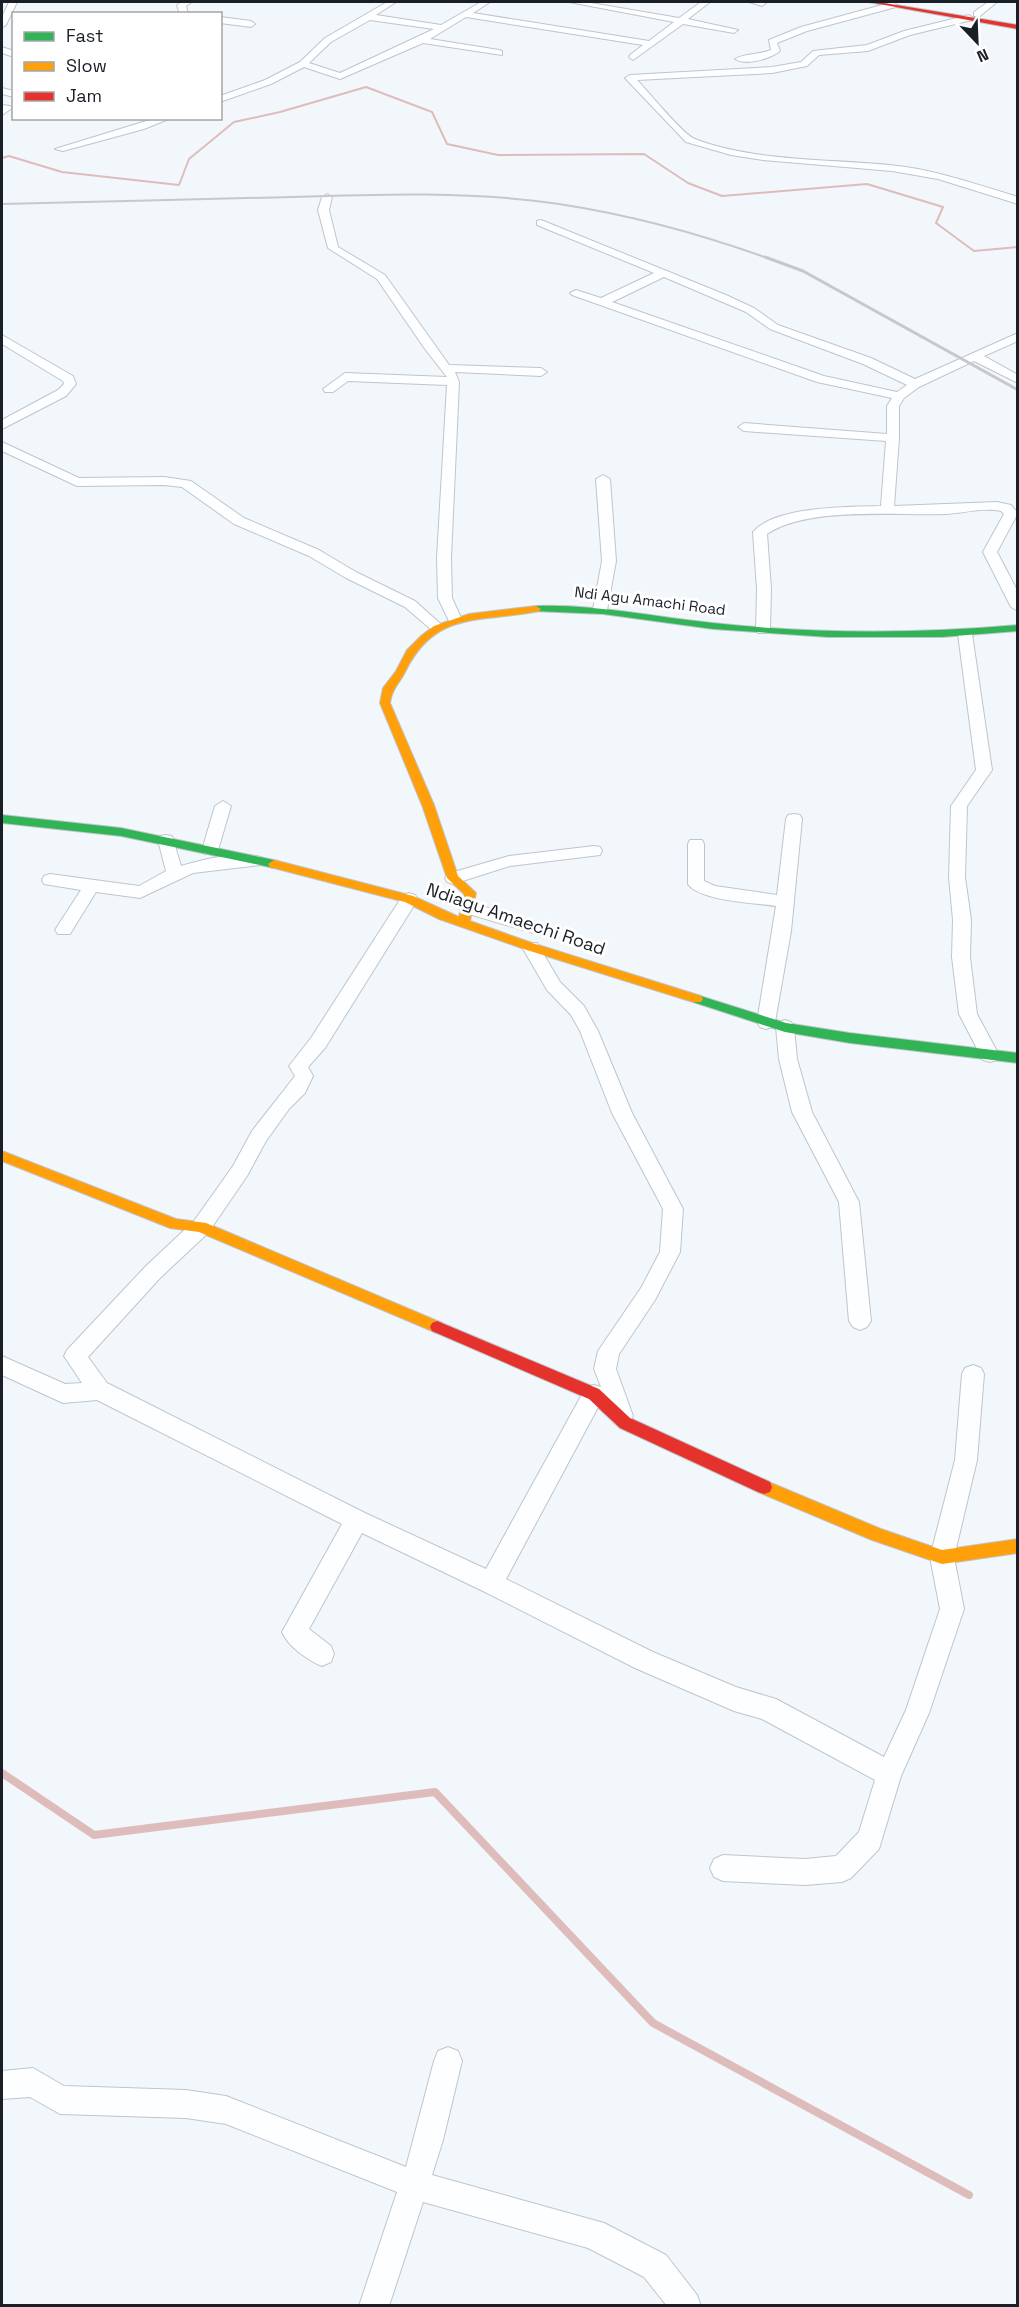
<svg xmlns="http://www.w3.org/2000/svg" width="1019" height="2307" font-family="'Space Grotesk',sans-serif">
<rect width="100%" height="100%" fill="#f2f7fc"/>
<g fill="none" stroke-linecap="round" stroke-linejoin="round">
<path stroke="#dfbcbc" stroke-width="2" d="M 2,158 L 9,156 L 62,172 L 179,185 L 189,159 L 234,122 L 280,112 L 366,87 L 432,112 L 447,144 L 498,155 L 644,154 L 688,183 L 722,196 L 867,184 L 943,207 L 936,223 L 974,251 L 1018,247"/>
<path stroke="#dfbcbc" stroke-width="8" d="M 2,1773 L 94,1835 L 435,1792 L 653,2023 L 969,2195"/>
<g stroke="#bfc5cb" stroke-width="2">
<g id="street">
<path d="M 9,2 L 17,2 L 6,25 L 2,27 L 2,17 Z"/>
<path d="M 182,2 L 192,2 L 186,6 L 188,14 L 180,14 L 177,5 Z"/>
<path d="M 387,2 L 396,2 L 376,15 L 441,25 L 481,2 L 490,2 L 473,13 L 649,41 L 674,22 L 569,2 L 585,2 L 679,18 L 701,2 L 710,2 L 688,19 L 738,30 L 734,33 L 683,24 L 633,60 L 629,57 L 630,55 L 643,45 L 466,17 L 430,39 L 499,50 L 502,51 L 502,55 L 423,43 L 340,79 L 304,67 L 271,84 L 220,102 L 220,96 L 265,80 L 300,62 L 325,38 ZM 370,20 L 434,29 L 340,73 L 309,63 L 331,42 Z"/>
<path d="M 749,2 L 765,2 L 766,3 L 762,6 Z"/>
<path d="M 893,2 L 897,5 L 896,7 L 807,31 L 777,43 L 780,51 C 770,59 746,66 735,59 C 745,53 759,55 771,50 L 769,40 L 801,27 Z"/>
<path d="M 988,2 L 997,2 L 980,16 L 974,16 L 974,12 Z"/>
<path d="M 969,15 L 973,18 L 972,20 L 910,35 L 868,51 L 819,55 L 807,66 L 772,73 L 637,80 C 649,92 682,134 695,139 C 751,161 829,159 889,165 C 934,169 975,184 1018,197 L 1018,204 L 938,179 L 892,171 L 763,160 L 731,155 L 686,142 L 625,78 L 630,75 L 772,67 L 801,62 L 813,51 L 867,45 L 904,31 Z"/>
<path d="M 220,17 L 251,21 L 255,24 L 251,27 L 220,23 Z"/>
<path d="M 2,47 L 14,51 L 14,57 L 2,53 Z"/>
<path d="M 2,88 L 14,91 L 14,97 L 2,94 Z"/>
<path d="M 2,105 L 10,106 L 12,108 L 2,115 Z"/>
<path d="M 156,118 L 171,118 L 144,129 L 63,151 L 55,149 Z"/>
<path d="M 327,194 L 332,197 L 329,210 L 338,247 L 385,275 L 449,365 L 541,368 L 547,372 L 541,376 L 455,372 L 459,382 L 451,558 L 452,598 L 462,620 L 460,623 L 450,623 L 438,598 L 437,558 L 447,385 L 348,381 L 333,392 L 325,392 L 323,389 L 345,373 L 447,377 L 425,349 L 377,279 L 328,248 L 318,210 L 322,197 Z"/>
<path d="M 541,220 L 726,295 L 754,308 L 778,325 L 871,358 L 915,379 L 1018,333 L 1018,341 L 984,356 L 1018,375 L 1018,383 L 974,361 L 919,387 L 904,398 L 899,406 L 899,438 L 894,506 L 997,502 L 1011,505 L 1018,513 L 997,552 L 1018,592 L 1018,611 L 1011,607 L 983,552 L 1004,514 L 1001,511 C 985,507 963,513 946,514 C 896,516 809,506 767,534 L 771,589 L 770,630 L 768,633 L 758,633 L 756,630 L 757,589 L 753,532 C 775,506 848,507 881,506 L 886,441 L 744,431 L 738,427 L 744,423 L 887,434 L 887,406 L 892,398 L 817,382 L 572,295 L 570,293 L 576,290 L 601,298 L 654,273 L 537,225 L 537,221 ZM 664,277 L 746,312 L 770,329 L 863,364 L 907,385 L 897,392 L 824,376 L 612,302 Z"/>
<path d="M 2,335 L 73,376 L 76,384 L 66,396 L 2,429 L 2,420 L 58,390 L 64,384 L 63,381 L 2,344 Z"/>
<path d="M 2,442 L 79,478 L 164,477 L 191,481 L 244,518 L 319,550 L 356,572 L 415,601 L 445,628 L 438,632 L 433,631 L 405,607 L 346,578 L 309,556 L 234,524 L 182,487 L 164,485 L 77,486 L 2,451 Z"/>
<path d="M 603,475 L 610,479 L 616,561 L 607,610 L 600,614 L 593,610 L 602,561 L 596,479 Z"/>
<path d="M 965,630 L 972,634 L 992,770 L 967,806 L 965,877 L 971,920 L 970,957 L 977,1014 L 999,1055 L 997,1060 L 990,1062 L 983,1060 L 959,1014 L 952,957 L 953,920 L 949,877 L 951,806 L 976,770 L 958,634 Z"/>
<path d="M 223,801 L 231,806 L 218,850 L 216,854 L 204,854 L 202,850 L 215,806 Z"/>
<path d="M 794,814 L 800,815 L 802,819 L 791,931 L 775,1022 L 772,1027 L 766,1029 L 760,1027 L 757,1022 L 776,906 C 756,903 699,901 688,884 L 688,844 L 690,840 L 702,840 L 704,844 L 704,881 L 715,886 L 777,895 L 786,819 L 788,815 Z"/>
<path d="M 166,835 L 172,836 L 181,866 C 204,859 236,851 260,857 L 262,861 L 260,865 L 193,873 L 140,898 L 96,892 L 70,934 L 58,934 L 55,930 L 81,890 L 44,884 L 42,880 L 44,876 L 50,874 L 139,886 L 166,871 L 158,840 L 160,836 Z"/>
<path d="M 594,846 L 600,847 L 602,851 L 600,855 L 510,866 L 453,884 L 447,882 L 445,878 L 447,874 L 509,856 Z"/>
<path d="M 409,893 L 415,895 L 418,899 L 325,1048 L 308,1067 L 313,1076 L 305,1093 L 289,1109 L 266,1141 L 247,1176 L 208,1233 L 160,1278 L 88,1357 L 107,1383 L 365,1513 L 486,1569 L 586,1387 L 594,1385 L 601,1387 L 594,1369 L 598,1351 L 641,1288 L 660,1252 L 663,1209 L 612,1113 L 580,1031 L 571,1015 L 547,990 L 522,947 L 525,943 L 537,943 L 560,982 L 584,1006 L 598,1031 L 632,1113 L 683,1209 L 680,1252 L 655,1300 L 619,1354 L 616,1369 L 633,1416 L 630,1423 L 622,1426 L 614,1423 L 604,1396 L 506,1579 L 653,1652 L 736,1687 L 776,1699 L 884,1757 L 906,1710 L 940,1609 L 930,1557 L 955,1460 L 962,1374 L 965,1368 L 973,1365 L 981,1368 L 984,1374 L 977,1460 L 954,1557 L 964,1609 L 929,1713 L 901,1776 L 879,1849 L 851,1878 L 842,1882 L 805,1885 L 723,1881 L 714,1877 L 710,1868 L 714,1859 L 723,1855 L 805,1859 L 836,1856 L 859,1832 L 875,1780 L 762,1719 L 734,1711 L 635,1668 L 483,1591 L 362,1533 L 309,1629 L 331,1646 L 334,1654 L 331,1662 L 322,1666 C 307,1660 288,1646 282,1632 L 342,1524 L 97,1400 L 63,1403 L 2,1375 L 2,1356 L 65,1384 L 82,1383 L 64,1356 L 67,1350 L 146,1266 L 194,1221 L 233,1166 L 252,1131 L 295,1076 L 289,1066 L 311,1038 L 403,895 Z"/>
<path d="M 468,902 L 546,925 L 549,929 L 546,933 L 540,935 L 462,912 L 459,908 L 462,904 Z"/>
<path d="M 785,1020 L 791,1022 L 794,1027 L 797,1059 L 812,1112 L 859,1202 L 871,1321 L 867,1327 L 860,1330 L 853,1327 L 849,1321 L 839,1202 L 792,1112 L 779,1059 L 776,1027 L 779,1022 Z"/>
<path d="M 448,2047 L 458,2051 L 462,2061 L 443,2140 L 432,2175 L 604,2223 L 666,2255 L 697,2295 L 701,2306 L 667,2306 L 644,2277 L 588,2248 L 423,2202 L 389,2306 L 359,2306 L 397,2192 L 226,2124 L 186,2118 L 60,2114 L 30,2097 L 2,2099 L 2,2071 L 33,2068 L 64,2086 L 186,2090 L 226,2096 L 406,2167 L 434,2061 L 438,2051 Z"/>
</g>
</g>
<g stroke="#bfc5cb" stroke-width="2">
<g id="fast">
<path d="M 536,606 C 596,604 653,617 713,623 C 814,634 916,634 1018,625 L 1018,631 L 942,637 L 828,637 L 713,629 L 603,614 L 533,611 L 531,609 Z"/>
<path d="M 2,815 L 121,828 L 274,860 L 280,864 L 274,868 L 121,836 L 2,823 Z"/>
<path d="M 697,995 L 786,1023 L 850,1033 L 1018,1053 L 1018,1063 L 850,1043 L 785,1032 L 693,1002 L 691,999 Z"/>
</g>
</g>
<g stroke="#bfc5cb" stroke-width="2">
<g id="slow">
<path d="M 536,606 L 541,609 L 539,611 C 483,623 437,609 406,670 C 400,683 392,688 390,703 L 434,805 L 458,876 L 476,893 L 470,921 L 535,944 L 701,996 L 703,999 L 701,1002 L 693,1002 L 527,950 L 439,919 L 405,902 L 270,867 L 268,864 L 274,860 L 413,896 L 459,917 L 464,894 L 447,878 L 422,805 L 380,703 L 383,688 L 396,671 L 407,650 L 421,636 L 434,626 L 469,614 Z"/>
<path d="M 2,1151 L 176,1219 L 206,1223 L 442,1323 L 444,1327 L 442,1331 L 437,1333 L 432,1331 L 199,1232 L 170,1228 L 2,1161 Z"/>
<path d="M 764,1480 L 881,1529 L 942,1550 L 1018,1539 L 1018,1553 L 942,1564 L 872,1540 L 758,1492 L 756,1487 L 758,1482 Z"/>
</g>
</g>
<g stroke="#bfc5cb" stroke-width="2">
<g id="jam">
<path d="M 868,2 L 878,2 L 1018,25 L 1018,29 Z"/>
<path d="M 437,1321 L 599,1389 L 630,1418 L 770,1482 L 772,1487 L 770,1492 L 764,1494 L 758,1492 L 620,1428 L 589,1399 L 432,1331 L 430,1327 L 432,1323 Z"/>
</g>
</g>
<use href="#street" fill="#fdfeff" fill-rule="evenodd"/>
<use href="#fast" fill="#30b455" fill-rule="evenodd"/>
<use href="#slow" fill="#ff9f0a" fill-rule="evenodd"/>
<use href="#jam" fill="#e5322d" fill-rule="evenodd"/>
<path stroke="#c7c8ca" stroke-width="2" d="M 2,204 C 99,202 195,199 292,197 C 381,194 471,191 559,204 C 631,215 701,234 770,259"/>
<path stroke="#c7c8ca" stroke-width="3" d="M 765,257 L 803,271 L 1018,390"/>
</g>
<g text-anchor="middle" stroke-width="6" stroke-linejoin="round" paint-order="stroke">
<g font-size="15" fill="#191f27" stroke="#fff">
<text transform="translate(650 601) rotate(7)" y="5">Ndi Agu Amachi Road</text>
</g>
<g font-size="18" fill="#191f27" stroke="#fff">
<text transform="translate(516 919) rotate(19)" y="6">Ndiagu Amaechi Road</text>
</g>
</g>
<rect width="1019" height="2307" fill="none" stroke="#191f27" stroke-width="6"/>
<rect x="12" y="12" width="210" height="108" fill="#ffffff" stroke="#a3a5a9" stroke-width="1.5"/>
<rect x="24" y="32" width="30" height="9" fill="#30b455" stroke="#a3a5a9" stroke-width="1.5"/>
<text x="66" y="42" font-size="18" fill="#191f27">Fast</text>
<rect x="24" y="62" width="30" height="9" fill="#ff9f0a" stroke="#a3a5a9" stroke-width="1.5"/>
<text x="66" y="72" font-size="18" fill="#191f27">Slow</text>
<rect x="24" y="92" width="30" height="9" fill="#e5322d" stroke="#a3a5a9" stroke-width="1.5"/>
<text x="66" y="102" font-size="18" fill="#191f27">Jam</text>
<g transform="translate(977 42) rotate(157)" stroke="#ffffff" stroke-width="4.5" paint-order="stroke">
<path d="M0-4.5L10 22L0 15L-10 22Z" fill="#191f27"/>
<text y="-9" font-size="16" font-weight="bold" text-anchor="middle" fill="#191f27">N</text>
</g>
</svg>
